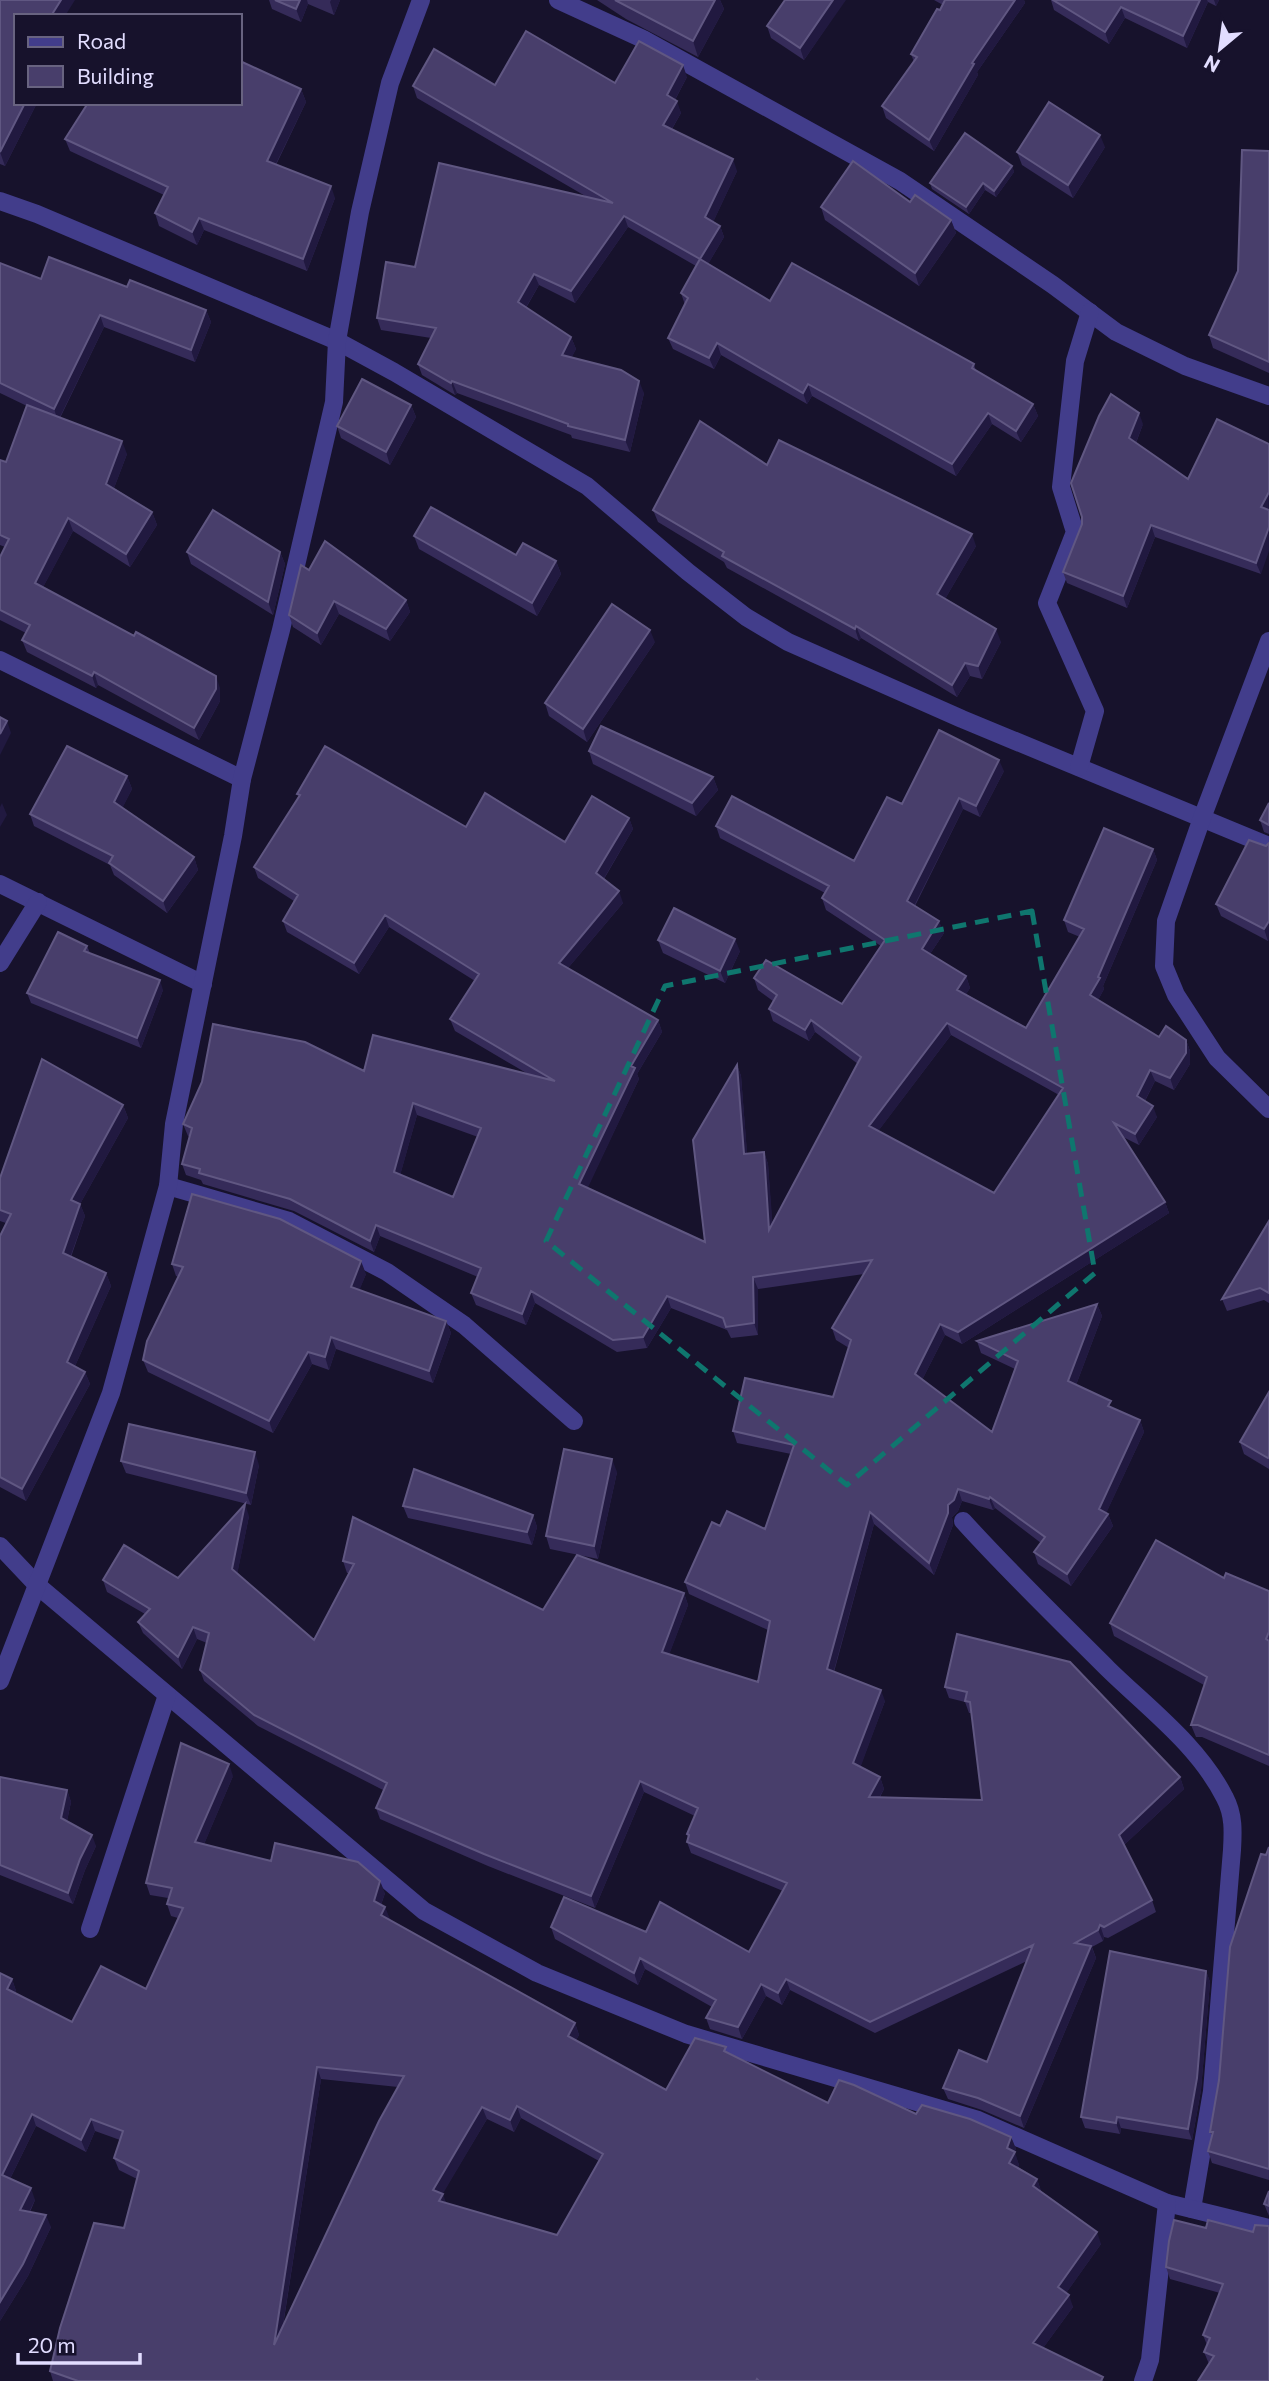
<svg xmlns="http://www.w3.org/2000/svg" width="1269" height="2381" font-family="Commissioner,sans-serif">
<rect width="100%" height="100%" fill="#17122c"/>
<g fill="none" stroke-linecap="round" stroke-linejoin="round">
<g stroke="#423d8b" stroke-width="18">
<path d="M 558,0 L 643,39 L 900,181 L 1053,285 L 1116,332 L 1185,366 L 1269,396"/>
<path d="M 0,201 L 37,214 L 337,341 L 394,372 L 587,486 L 688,572 L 746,617 L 788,642 L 962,719 L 1269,846"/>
<path d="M 1269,641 L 1202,818 L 1166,921 L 1164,966 L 1176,995 L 1217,1058 L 1269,1109"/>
<path d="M 0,660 L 242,779"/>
<path d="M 1079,767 L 1095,711 L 1047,603 L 1075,532 L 1061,487 L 1075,361 L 1090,312"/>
<path d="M 0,884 L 203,984"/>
<path d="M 0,963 L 38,902"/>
<path d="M 168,1186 L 289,1221 L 387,1272 L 464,1325 L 574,1421"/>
<path d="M 963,1521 C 1009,1572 1059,1620 1108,1669 C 1149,1709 1199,1746 1225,1798 C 1234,1815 1233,1832 1232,1850 L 1212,2091 L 1192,2209"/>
<path d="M 0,1546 L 38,1586 L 424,1911 L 537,1973 L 686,2034 L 978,2120 L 1167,2203 L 1269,2228"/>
<path d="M 0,1681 L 111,1393 L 168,1186 L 174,1124 L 233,836 L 242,779 L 281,630 L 334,402 L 337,341 L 360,212 L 390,83 L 421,0"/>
<path d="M 90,1929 L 167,1695"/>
<path d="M 1143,2381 L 1150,2360 L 1167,2203"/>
</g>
</g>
<g fill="#352b59" fill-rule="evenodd">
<path d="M 0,0 L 16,16 L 16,103 L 37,103 L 5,166 L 0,164 Z"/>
<path d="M 269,0 L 340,0 L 334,15 L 308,4 L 301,22 L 272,9 Z"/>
<path d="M 597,0 L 720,0 L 724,9 L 698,57 L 626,19 Z"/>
<path d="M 934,0 L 1024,0 L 1025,3 L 977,72 L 978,75 L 934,151 L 886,118 L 882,106 L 914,62 L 911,54 L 940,10 L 943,5 Z"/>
<path d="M 1051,0 L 1219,0 L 1216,6 L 1208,2 L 1187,48 L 1125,18 L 1109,44 L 1054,10 Z"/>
<path d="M 832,19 L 804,60 L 771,38 L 767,26 Z"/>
<path d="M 687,77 L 675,100 L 681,113 L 672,129 L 737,171 L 713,222 L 720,226 L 724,237 L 708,264 L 770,301 L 974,364 L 976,371 L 1033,404 L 1038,416 L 1021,442 L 992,424 L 956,476 L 812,396 L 807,404 L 721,355 L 714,369 L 673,349 L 668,338 L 685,305 L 681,293 L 696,266 L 628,227 L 575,303 L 539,285 L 526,308 L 571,337 L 576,349 L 571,358 L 644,393 L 630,452 L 572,438 L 571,435 L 457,393 L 455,395 L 422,375 L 418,364 L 431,338 L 381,330 L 377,318 L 587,197 L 417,98 L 413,86 L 615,83 Z"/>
<path d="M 301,89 L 306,102 L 276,165 L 335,198 L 307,271 L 204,230 L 197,245 L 159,226 L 155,213 L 164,195 L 70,151 L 65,139 Z"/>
<path d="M 1105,147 L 1073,198 L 1022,165 L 1017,152 Z"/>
<path d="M 1269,151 L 1269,373 L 1213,348 L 1209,335 L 1238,271 Z"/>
<path d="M 1012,166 L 1014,172 L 996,197 L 985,190 L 969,214 L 932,189 L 930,183 Z"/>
<path d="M 910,202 L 951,220 L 956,233 L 919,286 L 825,220 L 821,207 Z"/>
<path d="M 0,263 L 41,279 L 127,287 L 206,310 L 211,322 L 195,362 L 104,327 L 60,418 L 127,454 L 114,488 L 152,512 L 157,525 L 130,567 L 73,531 L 43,587 L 220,688 L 220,701 L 199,740 L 98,685 L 96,688 L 27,652 L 22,640 L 26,633 L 0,620 L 0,557 L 5,547 L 0,545 L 0,460 L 6,462 L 27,406 L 0,393 Z"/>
<path d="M 411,405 L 416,417 L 390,465 L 341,438 L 337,426 Z"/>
<path d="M 1217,419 L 1261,574 L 1155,537 L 1127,608 L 1067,583 L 1063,572 L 1082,524 L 1143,424 L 1136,443 L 1188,479 Z"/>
<path d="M 767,465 L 976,546 L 945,599 L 1001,642 L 982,679 L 970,676 L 957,697 L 861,638 L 859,641 L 727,568 L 724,562 L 658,522 L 653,510 Z"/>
<path d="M 414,536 L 556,561 L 561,574 L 537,616 L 419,549 Z"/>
<path d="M 187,552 L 280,552 L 285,564 L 273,615 L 191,564 Z"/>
<path d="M 309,570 L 406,600 L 410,612 L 390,641 L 339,614 L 321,645 L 293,627 L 289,615 Z"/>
<path d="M 655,642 L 587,742 L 549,716 L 545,703 Z"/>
<path d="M 589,751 L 713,777 L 718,790 L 696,816 L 593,764 Z"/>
<path d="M 1004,771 L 980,817 L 963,809 L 915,906 L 944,933 L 930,954 L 966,976 L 970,988 L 966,994 L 1026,1028 L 1080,937 L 1068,932 L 1064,920 L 1153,849 L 1157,860 L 1103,986 L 1104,989 L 1098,1000 L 1159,1037 L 1186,1040 L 1190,1051 L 1190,1064 L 1174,1090 L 1155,1081 L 1145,1101 L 1157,1117 L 1139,1145 L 1123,1137 L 1165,1202 L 1169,1213 L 962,1344 L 945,1335 L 922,1380 L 992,1432 L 1015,1369 L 981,1353 L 977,1341 L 1097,1304 L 1102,1316 L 1076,1385 L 1113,1408 L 1140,1420 L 1144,1432 L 1106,1513 L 1108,1514 L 1113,1526 L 1071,1586 L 1038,1564 L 1034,1552 L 1041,1543 L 995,1508 L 993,1510 L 962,1501 L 958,1511 L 952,1517 L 953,1525 L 934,1575 L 874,1524 L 834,1672 L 885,1701 L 860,1767 L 880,1777 L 884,1789 L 880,1797 L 982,1800 L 972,1713 L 969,1713 L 965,1702 L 949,1698 L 945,1687 L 957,1634 L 1180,1777 L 1184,1789 L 1124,1845 L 1152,1900 L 1156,1912 L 1108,1938 L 1104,1937 L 1103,1941 L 1092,1947 L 1096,1958 L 1024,2128 L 982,2110 L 948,2099 L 943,2088 L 987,2062 L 1027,1961 L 875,2033 L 790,1990 L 782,2005 L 766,1996 L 742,2039 L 710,2029 L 706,2018 L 712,2007 L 645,1969 L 638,1985 L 555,1939 L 551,1927 L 646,1932 L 749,1952 L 783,1891 L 691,1853 L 687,1842 L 688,1838 L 687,1834 L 695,1816 L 644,1792 L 595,1908 L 488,1866 L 380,1819 L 376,1808 L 383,1790 L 258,1726 L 204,1681 L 200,1670 L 207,1643 L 197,1639 L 182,1669 L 143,1633 L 138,1622 L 145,1614 L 107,1592 L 103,1580 L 178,1578 L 249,1516 L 237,1574 L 314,1640 L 349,1573 L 347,1573 L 343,1561 L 543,1610 L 684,1593 L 688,1605 L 669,1654 L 758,1682 L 768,1630 L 689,1594 L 685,1582 L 720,1526 L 765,1529 L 791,1454 L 737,1443 L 733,1431 L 833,1397 L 849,1348 L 836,1340 L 832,1328 L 864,1274 L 758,1289 L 758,1335 L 731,1338 L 727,1330 L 671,1308 L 647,1348 L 617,1352 L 535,1303 L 526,1325 L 476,1305 L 471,1293 L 478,1277 L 380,1236 L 374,1252 L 294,1211 L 203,1184 L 201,1180 L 186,1175 L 182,1164 L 190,1137 L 188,1136 L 183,1124 L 364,1071 L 528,1074 L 455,1031 L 450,1019 L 475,981 L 389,927 L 359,974 L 287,932 L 283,921 L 294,901 L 258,878 L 254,867 L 299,797 L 297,794 L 466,827 L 565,842 L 629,818 L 633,829 L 604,879 L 623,903 L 568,968 L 658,1020 L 662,1032 L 637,1074 L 639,1079 L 587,1188 L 705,1242 L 737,1065 L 741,1076 L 747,1154 L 764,1152 L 768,1164 L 772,1224 L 858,1064 L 815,1032 L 809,1041 L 773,1021 L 769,1009 L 773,1001 L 758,990 L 754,978 L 842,1004 L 881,946 L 826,910 L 822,898 L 825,893 L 720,838 L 716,826 L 854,861 L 902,804 ZM 951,1035 L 1059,1095 L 994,1193 L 878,1131 ZM 417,1115 L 478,1137 L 453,1197 L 400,1175 Z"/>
<path d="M 127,776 L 132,789 L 122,808 L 194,857 L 198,870 L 167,913 L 114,875 L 110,865 L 34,826 L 30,814 Z"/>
<path d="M 1269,803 L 1269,834 L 1264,832 L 1260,820 Z"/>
<path d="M 1266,846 L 1268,941 L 1221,916 L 1216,904 Z"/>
<path d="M 658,940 L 740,951 L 725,983 L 663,953 Z"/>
<path d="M 87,946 L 90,953 L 163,990 L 141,1048 L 31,1003 L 27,993 Z"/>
<path d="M 123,1105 L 128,1118 L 80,1204 L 85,1216 L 71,1257 L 106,1273 L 111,1286 L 75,1366 L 85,1372 L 90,1384 L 26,1501 L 0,1487 L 0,1236 L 6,1223 L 0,1221 L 0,1178 Z"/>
<path d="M 1269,1221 L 1269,1303 L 1264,1300 L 1227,1311 L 1222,1299 Z"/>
<path d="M 172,1264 L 366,1274 L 359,1290 L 446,1321 L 451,1333 L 433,1383 L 336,1349 L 329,1370 L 312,1364 L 273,1433 L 148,1372 L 143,1360 L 179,1277 L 176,1276 Z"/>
<path d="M 1269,1392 L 1269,1469 L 1244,1454 L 1240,1442 Z"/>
<path d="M 121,1461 L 259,1465 L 251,1505 L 126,1473 Z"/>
<path d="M 617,1472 L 598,1559 L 550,1549 L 546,1536 Z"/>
<path d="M 403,1506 L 533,1515 L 537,1527 L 532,1545 L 408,1518 Z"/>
<path d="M 1224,1578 L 1269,1591 L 1269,1766 L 1202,1737 L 1196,1737 L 1191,1725 L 1204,1685 L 1114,1636 L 1110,1623 Z"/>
<path d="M 233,1776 L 204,1844 L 385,1893 L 381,1905 L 385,1907 L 389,1920 L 575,2023 L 579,2035 L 576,2040 L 666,2090 L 729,2053 L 828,2103 L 916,2114 L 1011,2137 L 1016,2149 L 1014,2152 L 1019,2165 L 1018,2167 L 1037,2179 L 1041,2191 L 1101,2244 L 1066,2293 L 1073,2307 L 1043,2348 L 1104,2381 L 53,2381 L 50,2371 L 124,2228 L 137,2179 L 119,2170 L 114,2158 L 120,2140 L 95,2131 L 86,2152 L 36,2126 L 10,2179 L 35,2200 L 30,2212 L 51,2227 L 28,2276 L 0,2321 L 0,1973 L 12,1979 L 16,1991 L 15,1993 L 72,2022 L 146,1989 L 178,1918 L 171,1916 L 167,1904 L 168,1898 L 150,1895 L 146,1883 ZM 321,2079 L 398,2087 L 283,2326 ZM 521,2118 L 599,2161 L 557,2235 L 446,2203 L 442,2194 L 487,2119 L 514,2132 Z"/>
<path d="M 0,1777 L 67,1790 L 71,1802 L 67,1821 L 96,1846 L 85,1870 L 73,1904 L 0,1875 Z"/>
<path d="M 1269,1847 L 1269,2180 L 1212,2163 L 1208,2151 L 1212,2136 L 1210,2132 L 1266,1855 Z"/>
<path d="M 1206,1971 L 1210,1982 L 1201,2090 L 1192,2140 L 1121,2128 L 1120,2134 L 1085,2128 L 1081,2117 Z"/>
<path d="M 1269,2191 L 1269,2216 L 1264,2204 Z"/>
<path d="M 1268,2226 L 1269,2381 L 1209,2364 L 1204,2352 L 1207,2345 L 1203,2335 L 1220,2293 L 1170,2279 L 1166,2267 L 1206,2228 L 1253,2232 Z"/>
</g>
<g fill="#211940">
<path d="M 61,0 L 75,0 L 65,16 L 51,16 Z"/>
<path d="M 300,0 L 307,0 L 308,4 L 301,22 L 296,9 Z"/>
<path d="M 331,0 L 340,0 L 334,15 L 330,2 Z"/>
<path d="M 715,0 L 720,0 L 724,9 L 698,57 L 693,41 Z"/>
<path d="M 833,0 L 846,0 L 804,60 L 800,48 Z"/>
<path d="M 1015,0 L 1024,0 L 1025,3 L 977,72 L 978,75 L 934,151 L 929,140 L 972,63 Z"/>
<path d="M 1200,0 L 1207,0 L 1208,2 L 1187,48 L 1183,36 Z"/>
<path d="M 1214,0 L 1219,0 L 1216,6 Z"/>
<path d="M 1121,7 L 1125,18 L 1109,44 L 1105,32 Z"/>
<path d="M 683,65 L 687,77 L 671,107 L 667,95 Z"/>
<path d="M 301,89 L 306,102 L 271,174 L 267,161 Z"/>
<path d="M 677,101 L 681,113 L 667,137 L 663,125 Z"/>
<path d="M 25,103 L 37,103 L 5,166 L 0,152 Z"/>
<path d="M 1100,135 L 1105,147 L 1073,198 L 1068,185 Z"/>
<path d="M 733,159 L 737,171 L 710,229 L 705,217 Z"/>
<path d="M 1012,166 L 1014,172 L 996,197 L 994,191 Z"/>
<path d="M 983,183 L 985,190 L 969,214 L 966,207 Z"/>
<path d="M 331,186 L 335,198 L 307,271 L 303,259 Z"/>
<path d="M 624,216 L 628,227 L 575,303 L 571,291 Z"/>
<path d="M 199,218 L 204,230 L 197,245 L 192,232 Z"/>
<path d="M 951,220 L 956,233 L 919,286 L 915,273 Z"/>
<path d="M 720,226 L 724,237 L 704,271 L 700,259 Z"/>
<path d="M 534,274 L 539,285 L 522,314 L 518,302 Z"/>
<path d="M 206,310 L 211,322 L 195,362 L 191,350 Z"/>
<path d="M 100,315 L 104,327 L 58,421 L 54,409 Z"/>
<path d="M 571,337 L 576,349 L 567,367 L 562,355 Z"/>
<path d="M 717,343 L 721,355 L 714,369 L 709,358 Z"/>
<path d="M 452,381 L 457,393 L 455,395 L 451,383 Z"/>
<path d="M 639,381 L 644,393 L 630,452 L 625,440 Z"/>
<path d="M 808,384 L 812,396 L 807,404 L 803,393 Z"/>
<path d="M 1033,404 L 1038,416 L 1021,442 L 1016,431 Z"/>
<path d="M 411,405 L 416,417 L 390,465 L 386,452 Z"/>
<path d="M 988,413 L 992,424 L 956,476 L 952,464 Z"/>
<path d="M 1139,413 L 1143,424 L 1133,450 L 1129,438 Z"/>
<path d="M 122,441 L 127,454 L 111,496 L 106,484 Z"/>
<path d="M 1269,492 L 1269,512 L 1261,507 Z"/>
<path d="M 152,512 L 157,525 L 130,567 L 126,554 Z"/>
<path d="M 68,518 L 73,531 L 39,595 L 35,583 Z"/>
<path d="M 1151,525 L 1155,537 L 1127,608 L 1123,596 Z"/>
<path d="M 1269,527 L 1269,551 L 1261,574 L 1256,563 Z"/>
<path d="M 972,534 L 976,546 L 941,606 L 937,594 Z"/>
<path d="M 280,552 L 285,564 L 273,615 L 268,602 Z"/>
<path d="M 556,561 L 561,574 L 537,616 L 532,603 Z"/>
<path d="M 406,600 L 410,612 L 390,641 L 386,629 Z"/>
<path d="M 334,601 L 339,614 L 321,645 L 317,633 Z"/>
<path d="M 856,626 L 861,638 L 859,641 L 855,629 Z"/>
<path d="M 996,629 L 1001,642 L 982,679 L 978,666 Z"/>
<path d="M 650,630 L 655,642 L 587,742 L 583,729 Z"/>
<path d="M 965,663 L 970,676 L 957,697 L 952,685 Z"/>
<path d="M 94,672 L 98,685 L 96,688 L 92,676 Z"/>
<path d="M 216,676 L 220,688 L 220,701 L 199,740 L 194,728 Z"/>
<path d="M 7,721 L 11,733 L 0,755 L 0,734 Z"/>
<path d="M 999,760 L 1004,771 L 980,817 L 976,806 Z"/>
<path d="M 127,776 L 132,789 L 119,815 L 114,802 Z"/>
<path d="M 713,777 L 718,790 L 696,816 L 692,803 Z"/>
<path d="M 959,798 L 963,809 L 911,912 L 907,901 Z"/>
<path d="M 2,803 L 7,815 L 0,827 L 0,807 Z"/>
<path d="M 629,818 L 633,829 L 600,885 L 596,873 Z"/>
<path d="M 1153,849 L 1157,860 L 1103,986 L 1104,989 L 1095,1006 L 1090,995 Z"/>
<path d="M 194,857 L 198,870 L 167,913 L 163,901 Z"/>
<path d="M 619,891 L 623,903 L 563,974 L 559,963 Z"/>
<path d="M 385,915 L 389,927 L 359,974 L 354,963 Z"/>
<path d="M 939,921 L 944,933 L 926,960 L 922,949 Z"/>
<path d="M 1269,921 L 1269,940 L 1268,941 L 1264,929 Z"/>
<path d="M 735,939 L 740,951 L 725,983 L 720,971 Z"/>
<path d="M 966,976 L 970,988 L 962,1001 L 957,990 Z"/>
<path d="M 160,980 L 163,990 L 141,1048 L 137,1038 Z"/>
<path d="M 658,1020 L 662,1032 L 637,1074 L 639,1079 L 584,1196 L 579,1184 L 631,1066 Z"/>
<path d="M 811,1020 L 815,1032 L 809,1041 L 805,1030 Z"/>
<path d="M 947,1023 L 951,1035 L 873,1138 L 869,1126 Z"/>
<path d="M 1186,1040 L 1190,1051 L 1190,1064 L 1174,1090 L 1170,1078 Z"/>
<path d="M 737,1065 L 741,1076 L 748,1165 L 744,1154 Z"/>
<path d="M 1150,1070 L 1155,1081 L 1141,1108 L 1137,1096 Z"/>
<path d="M 413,1103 L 417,1115 L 398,1183 L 394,1172 Z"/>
<path d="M 123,1105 L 128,1118 L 75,1213 L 71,1200 Z"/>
<path d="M 1153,1106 L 1157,1117 L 1139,1145 L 1135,1134 Z"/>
<path d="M 764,1152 L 768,1164 L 774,1242 L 769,1230 Z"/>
<path d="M 1165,1202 L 1169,1213 L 962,1344 L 958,1332 Z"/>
<path d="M 80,1204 L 85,1216 L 67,1266 L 63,1253 Z"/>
<path d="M 376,1225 L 380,1236 L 374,1252 L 370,1241 Z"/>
<path d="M 361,1261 L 366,1274 L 356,1299 L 351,1287 Z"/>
<path d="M 106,1273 L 111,1286 L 71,1375 L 67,1362 Z"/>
<path d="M 753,1277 L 758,1289 L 758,1335 L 754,1323 Z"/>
<path d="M 531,1291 L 535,1303 L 526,1325 L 522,1314 Z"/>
<path d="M 667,1296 L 671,1308 L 647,1348 L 643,1337 Z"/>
<path d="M 1097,1304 L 1102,1316 L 1073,1393 L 1068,1381 Z"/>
<path d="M 446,1321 L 451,1333 L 433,1383 L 429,1371 Z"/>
<path d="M 940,1324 L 945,1335 L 919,1386 L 915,1374 Z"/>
<path d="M 331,1337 L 336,1349 L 329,1370 L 325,1357 Z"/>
<path d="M 308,1352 L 312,1364 L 273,1433 L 269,1421 Z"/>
<path d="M 85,1372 L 90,1384 L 26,1501 L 22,1489 Z"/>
<path d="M 1140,1420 L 1144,1432 L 1103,1520 L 1099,1509 Z"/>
<path d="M 255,1452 L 259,1465 L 251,1505 L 246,1493 Z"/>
<path d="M 612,1459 L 617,1472 L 598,1559 L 594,1546 Z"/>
<path d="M 958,1489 L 962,1501 L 958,1511 L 952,1517 L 953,1525 L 934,1575 L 929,1563 L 948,1505 Z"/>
<path d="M 990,1497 L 995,1508 L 993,1510 L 989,1499 Z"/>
<path d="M 245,1504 L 249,1516 L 236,1580 L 232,1569 Z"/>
<path d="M 870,1512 L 874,1524 L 831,1681 L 827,1669 Z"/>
<path d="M 1108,1514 L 1113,1526 L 1071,1586 L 1067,1574 Z"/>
<path d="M 533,1515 L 537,1527 L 532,1545 L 527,1532 Z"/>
<path d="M 684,1593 L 688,1605 L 666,1663 L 662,1652 Z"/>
<path d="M 193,1627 L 197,1639 L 182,1669 L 178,1657 Z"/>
<path d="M 881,1690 L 885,1701 L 858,1774 L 853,1763 Z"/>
<path d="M 229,1764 L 233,1776 L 200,1854 L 195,1842 Z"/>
<path d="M 880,1777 L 884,1789 L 873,1808 L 869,1797 Z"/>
<path d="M 1180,1777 L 1184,1789 L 1123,1846 L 1119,1835 Z"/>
<path d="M 640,1781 L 644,1792 L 595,1908 L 591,1896 Z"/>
<path d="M 67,1790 L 71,1802 L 65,1830 L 61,1818 Z"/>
<path d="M 92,1835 L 96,1846 L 85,1870 L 73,1904 L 68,1893 L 80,1859 Z"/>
<path d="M 380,1881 L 385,1893 L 378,1913 L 374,1901 Z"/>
<path d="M 385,1907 L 390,1919 L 386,1927 L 381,1915 Z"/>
<path d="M 1100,1925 L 1104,1937 L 1103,1941 L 1098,1930 Z"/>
<path d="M 1091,1946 L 1096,1958 L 1024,2128 L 1020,2116 Z"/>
<path d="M 640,1958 L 645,1969 L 638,1985 L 634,1973 Z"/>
<path d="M 1206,1971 L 1210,1982 L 1201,2090 L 1192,2140 L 1188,2129 Z"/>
<path d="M 12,1979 L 16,1991 L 11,2001 L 7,1989 Z"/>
<path d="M 786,1979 L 790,1990 L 782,2005 L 778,1993 Z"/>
<path d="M 761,1984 L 766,1996 L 742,2039 L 738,2027 Z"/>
<path d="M 575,2023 L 579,2035 L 572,2048 L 568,2036 Z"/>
<path d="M 317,2067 L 321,2079 L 278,2357 L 274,2345 Z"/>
<path d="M 517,2106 L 521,2118 L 514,2132 L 510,2120 Z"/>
<path d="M 482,2107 L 487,2119 L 438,2202 L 433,2190 Z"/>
<path d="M 32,2114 L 36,2126 L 6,2187 L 2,2175 Z"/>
<path d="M 1117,2117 L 1121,2128 L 1120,2134 L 1116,2123 Z"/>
<path d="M 91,2119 L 95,2131 L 86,2152 L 81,2140 Z"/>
<path d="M 1011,2137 L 1016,2149 L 1012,2159 L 1015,2152 L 1019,2165 L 1014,2175 L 1009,2163 L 1007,2148 Z"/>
<path d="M 1037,2179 L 1041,2191 L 1037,2198 L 1033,2186 Z"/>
<path d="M 31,2188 L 35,2200 L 24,2222 L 20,2210 Z"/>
<path d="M 443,2194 L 447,2206 L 439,2201 Z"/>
<path d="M 46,2215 L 51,2227 L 28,2276 L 0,2321 L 0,2302 Z"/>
<path d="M 1097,2232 L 1101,2244 L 1062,2299 L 1058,2287 Z"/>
<path d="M 1069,2295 L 1073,2307 L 1038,2355 L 1033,2343 Z"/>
</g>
<g fill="#483e6b" stroke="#605782" stroke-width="2" fill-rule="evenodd">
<path d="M 0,0 L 61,0 L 51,16 L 16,16 L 16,103 L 25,103 L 0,152 Z"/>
<path d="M 275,0 L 300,0 L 296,9 Z"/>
<path d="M 615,0 L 715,0 L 693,41 Z"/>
<path d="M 785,0 L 833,0 L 800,48 L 767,26 Z"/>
<path d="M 945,0 L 1015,0 L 972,63 L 974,64 L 929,140 L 882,106 L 917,57 L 911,54 L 937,9 L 940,10 Z"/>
<path d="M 1053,0 L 1200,0 L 1183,36 L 1121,7 L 1105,32 Z"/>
<path d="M 526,31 L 615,83 L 639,41 L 683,65 L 667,95 L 677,101 L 663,125 L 733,159 L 705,217 L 720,226 L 700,259 L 624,216 L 571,291 L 534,274 L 518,302 L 571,337 L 562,355 L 621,370 L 639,381 L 625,440 L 568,426 L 568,424 L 452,381 L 451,383 L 418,364 L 436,328 L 377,318 L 386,262 L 415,267 L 439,163 L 613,203 L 413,86 L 434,49 L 495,85 Z"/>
<path d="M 240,61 L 301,89 L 267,161 L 331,186 L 303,259 L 199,218 L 192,232 L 155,213 L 168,187 L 65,139 L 88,103 L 240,103 Z"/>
<path d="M 1049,102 L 1100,135 L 1068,185 L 1017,152 Z"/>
<path d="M 965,133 L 1012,166 L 994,191 L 983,183 L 966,207 L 930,183 Z"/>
<path d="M 1242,150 L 1269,151 L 1269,362 L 1209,335 L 1238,271 Z"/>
<path d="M 853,161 L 910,202 L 915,195 L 951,220 L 915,273 L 821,207 Z"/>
<path d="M 49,257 L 127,287 L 130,280 L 206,310 L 191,350 L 100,315 L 54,409 L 0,383 L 0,263 L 41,279 Z"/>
<path d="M 700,259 L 770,301 L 792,263 L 974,364 L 972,368 L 1033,404 L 1016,431 L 988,413 L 952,464 L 808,384 L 803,393 L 717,343 L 709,358 L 668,338 L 688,298 L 681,293 Z"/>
<path d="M 362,379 L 411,405 L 386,452 L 337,426 Z"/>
<path d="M 1111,394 L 1139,413 L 1129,438 L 1188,479 L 1217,419 L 1269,444 L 1269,492 L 1261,507 L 1269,510 L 1269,527 L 1256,563 L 1151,525 L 1123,596 L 1063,572 L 1082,524 L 1082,517 L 1071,483 L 1099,416 Z"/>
<path d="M 27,405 L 122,441 L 106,484 L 152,512 L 126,554 L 68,518 L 35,583 L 134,636 L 136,632 L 216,676 L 216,689 L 194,728 L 94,672 L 92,676 L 22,640 L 30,625 L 0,610 L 0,557 L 9,539 L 0,535 L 0,460 L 6,462 Z"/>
<path d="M 700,421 L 767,465 L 779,440 L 972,534 L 937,594 L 996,629 L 978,666 L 965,663 L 952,685 L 856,626 L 855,629 L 722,556 L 724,552 L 653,510 Z"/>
<path d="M 431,507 L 516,555 L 523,543 L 556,561 L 532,603 L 414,536 Z"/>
<path d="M 213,510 L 280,552 L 268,602 L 187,552 Z"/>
<path d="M 325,541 L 406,600 L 386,629 L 334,601 L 317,633 L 289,615 L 301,565 L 309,570 Z"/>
<path d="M 612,604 L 650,630 L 583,729 L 545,703 Z"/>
<path d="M 0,717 L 7,721 L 0,734 Z"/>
<path d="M 601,726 L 713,777 L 692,803 L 589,751 Z"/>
<path d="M 939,730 L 999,760 L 976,806 L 959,798 L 907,901 L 939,921 L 922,949 L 966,976 L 957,990 L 1026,1028 L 1084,929 L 1064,920 L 1104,828 L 1153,849 L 1098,977 L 1100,978 L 1090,995 L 1159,1037 L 1166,1026 L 1186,1040 L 1186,1053 L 1170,1078 L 1150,1070 L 1137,1096 L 1153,1106 L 1135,1134 L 1114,1123 L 1165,1202 L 958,1332 L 940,1324 L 915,1374 L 992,1432 L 1018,1361 L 977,1341 L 1097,1304 L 1068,1381 L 1111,1401 L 1108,1406 L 1140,1420 L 1099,1509 L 1108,1514 L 1067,1574 L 1034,1552 L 1045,1537 L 990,1497 L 989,1499 L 958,1489 L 954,1500 L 948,1505 L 948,1513 L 929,1563 L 870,1512 L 827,1669 L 881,1690 L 853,1763 L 880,1777 L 869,1797 L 982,1800 L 970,1702 L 965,1701 L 967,1692 L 945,1687 L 957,1634 L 1070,1662 L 1180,1777 L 1119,1835 L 1152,1900 L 1104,1927 L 1100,1925 L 1098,1930 L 1075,1943 L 1091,1946 L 1020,2116 L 978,2098 L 943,2088 L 959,2050 L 987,2062 L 1033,1945 L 870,2022 L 786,1979 L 778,1993 L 761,1984 L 738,2027 L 706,2018 L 716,2000 L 640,1958 L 634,1973 L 551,1927 L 564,1897 L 646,1932 L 660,1902 L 749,1952 L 787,1883 L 687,1842 L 689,1835 L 687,1834 L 698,1808 L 640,1781 L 591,1896 L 484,1854 L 376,1808 L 387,1783 L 254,1715 L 200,1670 L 209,1633 L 193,1627 L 178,1657 L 138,1622 L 150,1609 L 103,1580 L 124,1545 L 178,1578 L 245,1504 L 232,1569 L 314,1640 L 354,1564 L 343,1561 L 353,1517 L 543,1610 L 577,1555 L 684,1593 L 662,1652 L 758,1682 L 770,1621 L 685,1582 L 712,1522 L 720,1526 L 727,1511 L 765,1529 L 794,1445 L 733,1431 L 745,1378 L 833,1397 L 851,1340 L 832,1328 L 872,1260 L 753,1277 L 754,1323 L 726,1327 L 723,1318 L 667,1296 L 643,1337 L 613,1340 L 531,1291 L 522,1314 L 471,1293 L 481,1268 L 376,1225 L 370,1241 L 290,1199 L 199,1173 L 200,1169 L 182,1164 L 192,1128 L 183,1124 L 202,1082 L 213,1024 L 305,1042 L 364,1071 L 373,1035 L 555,1081 L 450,1019 L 479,974 L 385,915 L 354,963 L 283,921 L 298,895 L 254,867 L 300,795 L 297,794 L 325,746 L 466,827 L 485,793 L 565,842 L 592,796 L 629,818 L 596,873 L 619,891 L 559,963 L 658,1020 L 631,1066 L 635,1068 L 579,1184 L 705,1242 L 693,1140 L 737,1065 L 744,1154 L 764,1152 L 769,1230 L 861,1057 L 811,1020 L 805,1030 L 769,1009 L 777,995 L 754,978 L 766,960 L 842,1004 L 885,940 L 822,898 L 829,886 L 716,826 L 732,796 L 854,861 L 887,797 L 902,804 ZM 947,1023 L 1063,1088 L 994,1193 L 869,1126 ZM 413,1103 L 481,1128 L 453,1197 L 394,1172 Z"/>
<path d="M 67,746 L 127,776 L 114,802 L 194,857 L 163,901 L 109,863 L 113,856 L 30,814 Z"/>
<path d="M 1269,803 L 1269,825 L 1260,820 Z"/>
<path d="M 1249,840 L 1266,846 L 1269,843 L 1269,921 L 1264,929 L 1216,904 Z"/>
<path d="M 674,908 L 735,939 L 720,971 L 658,940 Z"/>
<path d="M 58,932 L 87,946 L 84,951 L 160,980 L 137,1038 L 27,993 Z"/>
<path d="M 42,1059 L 123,1105 L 71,1200 L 80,1204 L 63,1253 L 106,1273 L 67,1362 L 85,1372 L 22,1489 L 0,1477 L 0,1236 L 11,1214 L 0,1210 L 0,1178 Z"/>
<path d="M 192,1194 L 280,1219 L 361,1261 L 351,1287 L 446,1321 L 429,1371 L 331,1337 L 325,1357 L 308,1352 L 269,1421 L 143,1360 L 147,1341 L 183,1267 L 172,1264 Z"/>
<path d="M 1269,1221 L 1269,1293 L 1260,1288 L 1222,1299 Z"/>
<path d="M 1269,1392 L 1269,1457 L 1268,1458 L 1240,1442 Z"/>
<path d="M 129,1424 L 255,1452 L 246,1493 L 121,1461 Z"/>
<path d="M 564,1449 L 612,1459 L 594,1546 L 546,1536 Z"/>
<path d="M 414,1469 L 533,1515 L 527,1532 L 403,1506 Z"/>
<path d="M 1156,1540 L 1224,1578 L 1226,1573 L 1269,1591 L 1269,1632 L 1266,1639 L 1269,1641 L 1269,1755 L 1198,1725 L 1191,1725 L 1207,1677 L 1110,1623 Z"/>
<path d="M 181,1743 L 229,1764 L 195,1842 L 271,1861 L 275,1843 L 358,1862 L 380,1881 L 374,1901 L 385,1907 L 381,1915 L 575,2023 L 568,2036 L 666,2090 L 695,2038 L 726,2047 L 724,2051 L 828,2103 L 839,2080 L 854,2085 L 916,2114 L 922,2105 L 970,2119 L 1011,2137 L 1007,2148 L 1015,2152 L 1009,2163 L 1037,2179 L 1033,2186 L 1097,2232 L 1058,2287 L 1069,2295 L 1033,2343 L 1103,2377 L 1101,2381 L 759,2381 L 757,2379 L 756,2381 L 78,2381 L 50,2371 L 60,2328 L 94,2223 L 124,2228 L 139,2171 L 114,2158 L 123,2131 L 91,2119 L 81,2140 L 32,2114 L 2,2175 L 31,2188 L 20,2210 L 46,2215 L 23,2264 L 0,2302 L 0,1973 L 12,1979 L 7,1989 L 72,2022 L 101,1966 L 146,1989 L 183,1908 L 167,1904 L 172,1888 L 146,1883 ZM 317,2067 L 404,2076 L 379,2121 L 274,2345 ZM 517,2106 L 603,2154 L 557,2235 L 439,2201 L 443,2194 L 433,2190 L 482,2107 L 510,2120 Z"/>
<path d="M 0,1777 L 67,1790 L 61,1818 L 92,1835 L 80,1859 L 68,1893 L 0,1865 Z"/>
<path d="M 1269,1847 L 1269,2169 L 1208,2151 L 1213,2132 L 1210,2132 L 1219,2080 L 1230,1947 L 1261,1854 L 1266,1855 Z"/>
<path d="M 1110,1951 L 1206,1971 L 1197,2078 L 1188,2129 L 1117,2117 L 1116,2123 L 1081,2117 Z"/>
<path d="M 1269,2191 L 1269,2206 L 1264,2204 Z"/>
<path d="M 1174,2220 L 1206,2228 L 1208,2220 L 1253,2232 L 1255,2225 L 1269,2226 L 1269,2381 L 1198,2381 L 1214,2356 L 1204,2352 L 1210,2338 L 1203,2335 L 1223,2284 L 1166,2267 L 1169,2241 Z"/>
</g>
<path fill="none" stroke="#0f766e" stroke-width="5" stroke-dasharray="14 9" stroke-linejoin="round" d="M 1032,911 L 1095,1273 L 847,1485 L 546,1241 L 665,986 Z"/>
<rect x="14" y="14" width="228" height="91" fill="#17122c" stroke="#686380" stroke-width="2"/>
<rect x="28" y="37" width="35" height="10" fill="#423d8b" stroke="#686380" stroke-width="2"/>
<text x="77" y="49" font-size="21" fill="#e2ddff">Road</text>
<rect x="28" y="66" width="35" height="21" fill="#483e6b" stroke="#686380" stroke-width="2"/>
<text x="77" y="84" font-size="21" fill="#e2ddff">Building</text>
<g transform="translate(1220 49) rotate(209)" stroke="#17122c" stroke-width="5" paint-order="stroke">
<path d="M0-5L12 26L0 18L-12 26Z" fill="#e2ddff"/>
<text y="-10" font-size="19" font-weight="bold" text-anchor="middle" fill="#e2ddff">N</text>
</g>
<path d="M18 2353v10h122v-10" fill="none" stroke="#e2ddff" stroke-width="3.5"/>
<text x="28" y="2353" font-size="21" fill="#e2ddff" stroke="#17122c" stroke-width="5" paint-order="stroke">20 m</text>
</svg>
